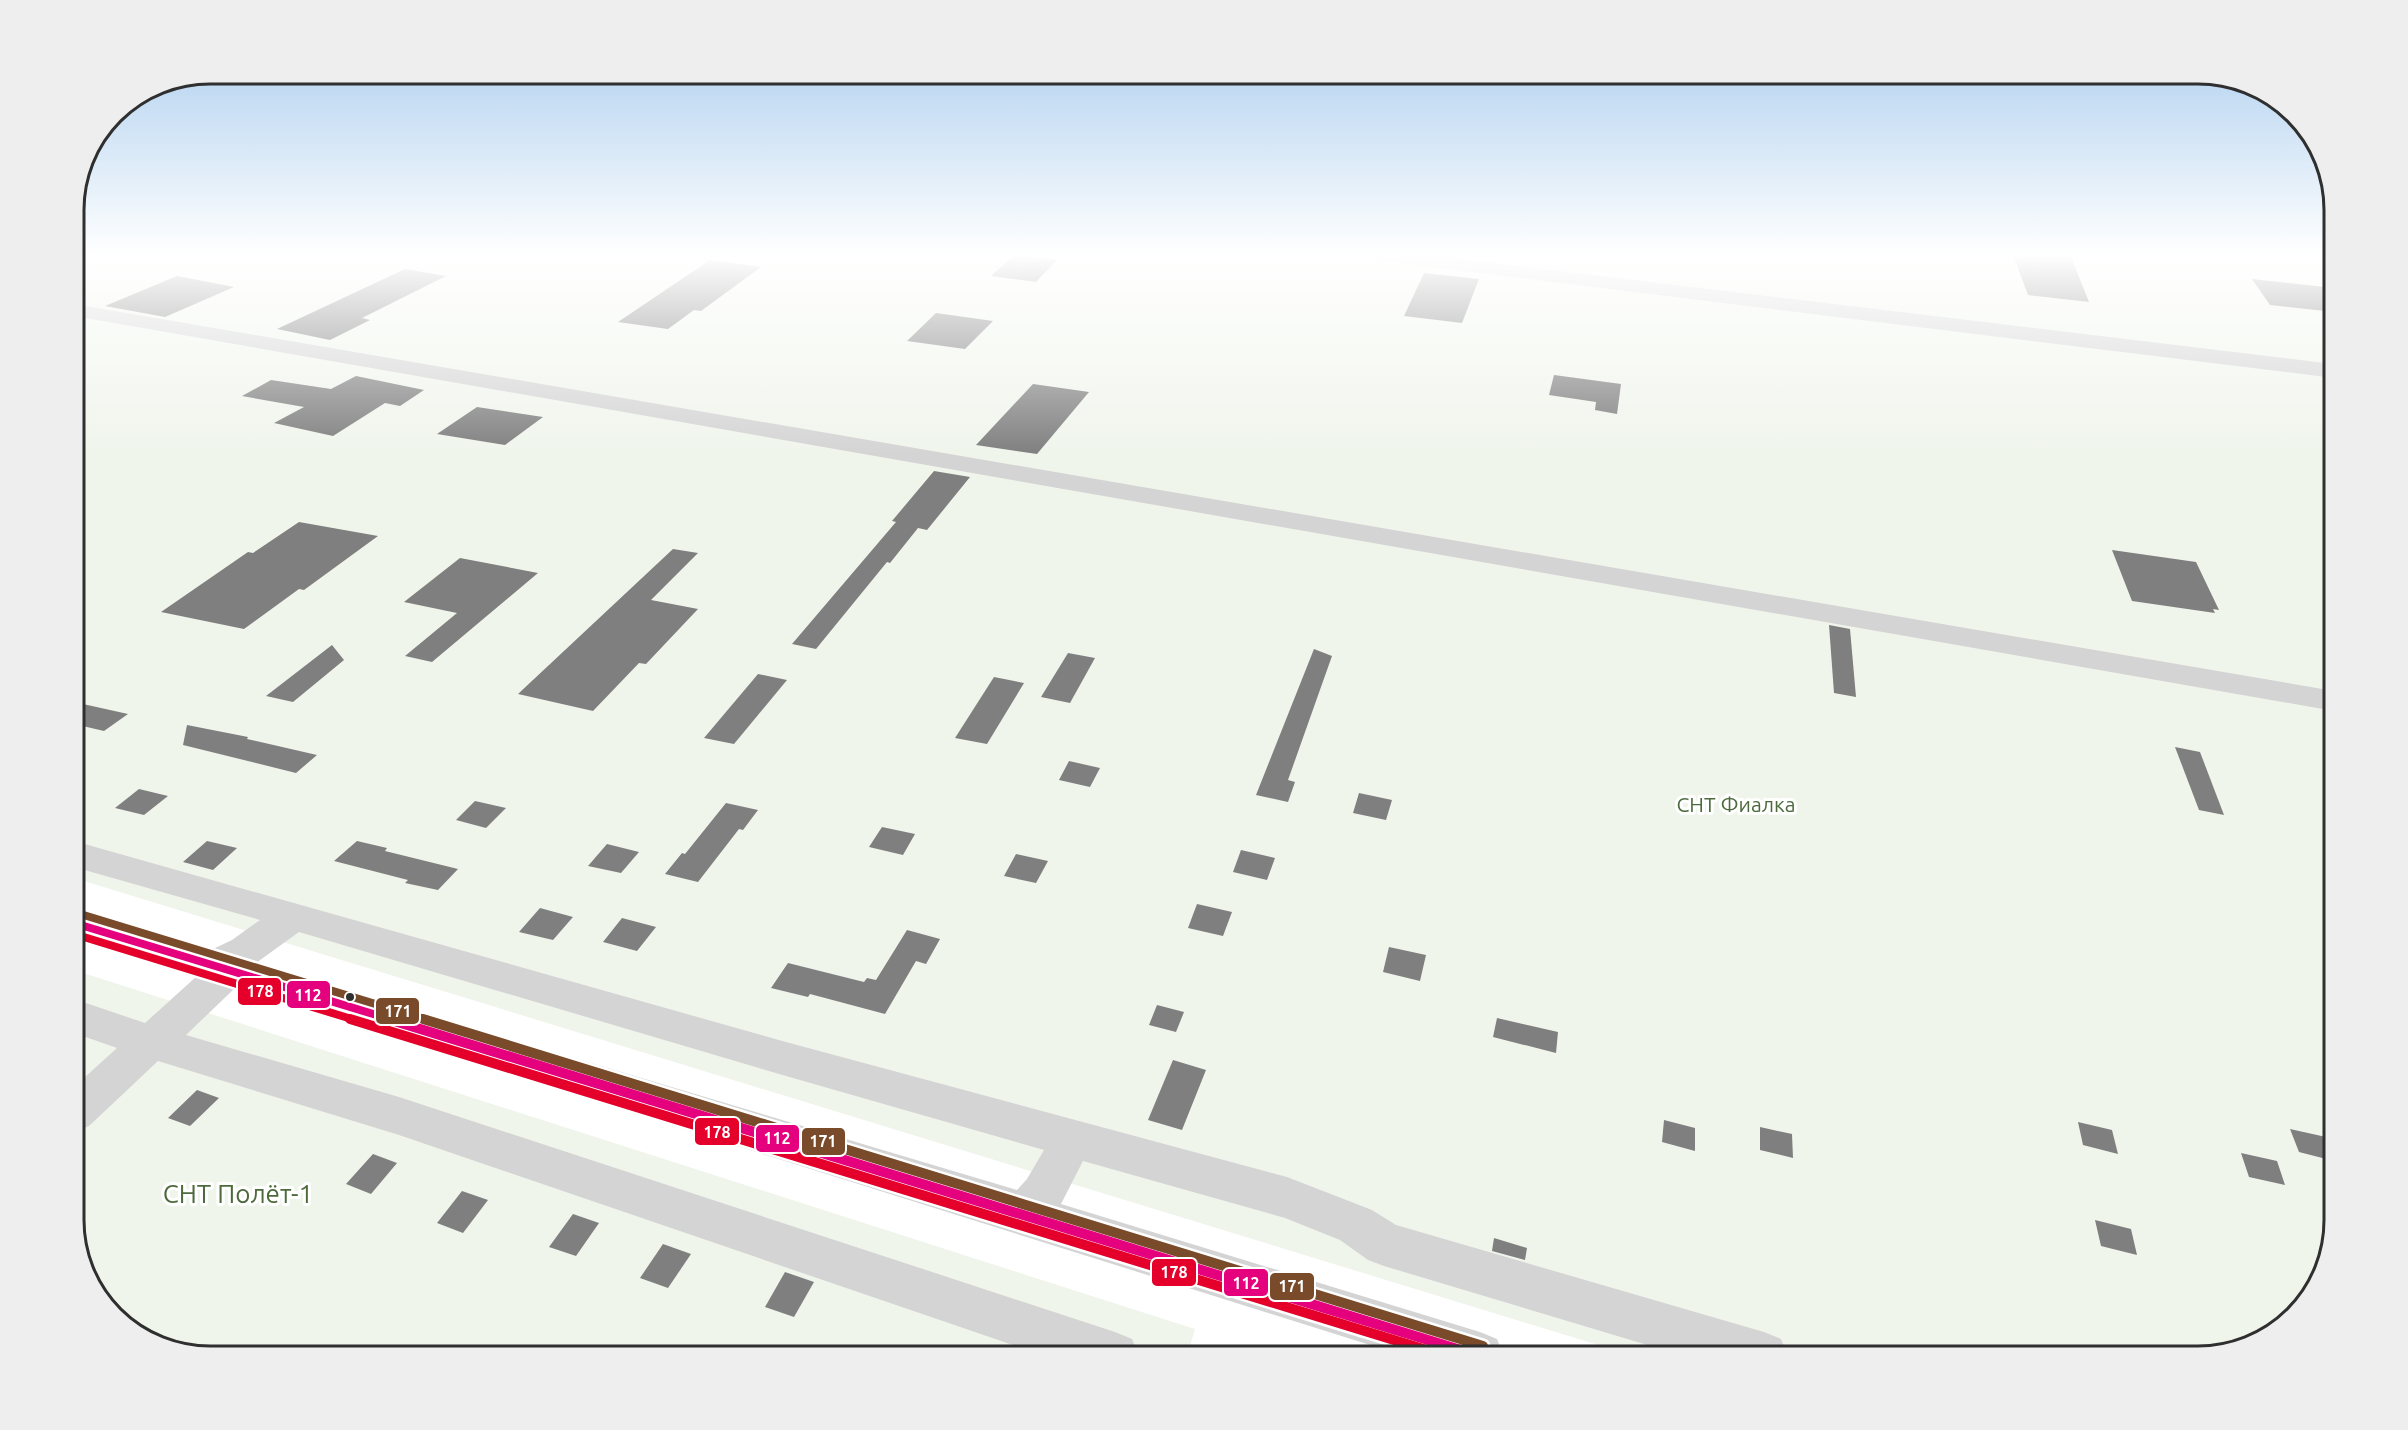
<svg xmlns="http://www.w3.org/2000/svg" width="2408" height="1430" font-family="Ubuntu,sans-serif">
<rect width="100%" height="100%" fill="#fff"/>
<g fill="#f0f5ec">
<path d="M 74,255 L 2334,255 L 2334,1220 L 2316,1288 L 2266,1338 L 2198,1356 L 1634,1356 L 74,878 Z"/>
<path d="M 74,970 L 1195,1329 L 1187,1356 L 210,1356 L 142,1338 L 96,1295 L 74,1228 Z"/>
</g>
<g fill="#7f7f7f">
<path d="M 1014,255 L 1057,260 L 1036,282 L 991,276 Z"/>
<path d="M 2013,255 L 2071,257 L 2089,302 L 2028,295 Z"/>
<path d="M 710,260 L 761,267 L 701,311 L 694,310 L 668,329 L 618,322 Z"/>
<path d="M 405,269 L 446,276 L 362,318 L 370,320 L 330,340 L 277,329 Z"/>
<path d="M 1424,273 L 1479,279 L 1462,323 L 1404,316 Z"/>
<path d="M 177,276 L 234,287 L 165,317 L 105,306 Z"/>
<path d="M 2252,279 L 2334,288 L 2334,312 L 2270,305 Z"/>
<path d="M 936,313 L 993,321 L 965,349 L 907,341 Z"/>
<path d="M 1554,375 L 1621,384 L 1617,414 L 1595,410 L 1596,402 L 1549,395 Z"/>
<path d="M 356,376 L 424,390 L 400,406 L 385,403 L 333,436 L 274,423 L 304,407 L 242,396 L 271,380 L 331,389 Z"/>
<path d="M 1033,384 L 1089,392 L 1037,454 L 976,445 Z"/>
<path d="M 477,407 L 543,417 L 505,445 L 437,434 Z"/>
<path d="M 934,471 L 970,477 L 927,530 L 918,528 L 890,563 L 887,562 L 816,649 L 792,644 L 896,522 L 892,521 Z"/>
<path d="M 299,522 L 378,536 L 304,590 L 299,589 L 244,629 L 161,612 L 248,552 L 253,553 Z"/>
<path d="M 673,549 L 698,553 L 651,600 L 698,609 L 646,664 L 639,663 L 593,711 L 518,694 Z"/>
<path d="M 2112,550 L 2196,562 L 2219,610 L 2213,609 L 2215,613 L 2132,601 Z"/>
<path d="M 460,558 L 538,573 L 432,662 L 405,656 L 457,613 L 404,602 Z"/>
<path d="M 1829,625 L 1850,629 L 1856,697 L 1834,693 Z"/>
<path d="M 332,645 L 344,660 L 293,702 L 266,696 Z"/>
<path d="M 1314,649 L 1332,656 L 1288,780 L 1295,782 L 1288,802 L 1256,795 Z"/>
<path d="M 1068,653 L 1095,658 L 1070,703 L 1041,697 Z"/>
<path d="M 758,674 L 787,680 L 734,744 L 704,738 Z"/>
<path d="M 994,677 L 1024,683 L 987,744 L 955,738 Z"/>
<path d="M 74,702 L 128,714 L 104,731 L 74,724 Z"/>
<path d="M 187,725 L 248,737 L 247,739 L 317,755 L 296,773 L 183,745 Z"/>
<path d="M 2175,747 L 2200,752 L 2224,815 L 2199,810 Z"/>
<path d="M 1069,761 L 1100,768 L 1090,787 L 1059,780 Z"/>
<path d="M 139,789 L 168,796 L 144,815 L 115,808 Z"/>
<path d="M 1359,793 L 1392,800 L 1386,820 L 1353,813 Z"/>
<path d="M 475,801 L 506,808 L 486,828 L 456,820 Z"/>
<path d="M 726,803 L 758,810 L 743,830 L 739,829 L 698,882 L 665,874 L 682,853 L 685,854 Z"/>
<path d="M 882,827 L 915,834 L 903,855 L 869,847 Z"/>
<path d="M 207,841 L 237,848 L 213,870 L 183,862 Z"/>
<path d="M 357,841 L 387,848 L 385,851 L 458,869 L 438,890 L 405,883 L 408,880 L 334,861 Z"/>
<path d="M 607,844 L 639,852 L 621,873 L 588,866 Z"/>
<path d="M 1241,850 L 1275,858 L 1267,880 L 1233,872 Z"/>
<path d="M 1016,854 L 1048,861 L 1036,883 L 1004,876 Z"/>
<path d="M 1197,904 L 1232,912 L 1223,936 L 1188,928 Z"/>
<path d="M 540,908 L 573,917 L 553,940 L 519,932 Z"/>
<path d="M 622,918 L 656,927 L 637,951 L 603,942 Z"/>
<path d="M 907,930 L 940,939 L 926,964 L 916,961 L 885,1014 L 810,994 L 808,997 L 771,988 L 788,963 L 864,982 L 867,978 L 876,980 Z"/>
<path d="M 1389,947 L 1426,955 L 1420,981 L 1383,972 Z"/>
<path d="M 1157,1005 L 1184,1012 L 1176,1032 L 1149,1025 Z"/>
<path d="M 1497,1018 L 1558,1032 L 1556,1053 L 1493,1037 Z"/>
<path d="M 1173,1060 L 1206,1070 L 1182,1130 L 1148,1120 Z"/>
<path d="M 197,1090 L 219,1098 L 190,1126 L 168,1118 Z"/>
<path d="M 1664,1120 L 1695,1128 L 1695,1151 L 1662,1142 Z"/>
<path d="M 2078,1122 L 2112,1130 L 2118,1154 L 2083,1145 Z"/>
<path d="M 1760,1127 L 1792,1134 L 1793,1158 L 1760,1150 Z"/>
<path d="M 2290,1129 L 2326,1137 L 2334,1161 L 2299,1152 Z"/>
<path d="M 2241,1153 L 2277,1161 L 2285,1185 L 2249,1177 Z"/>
<path d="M 373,1154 L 397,1163 L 371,1194 L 346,1184 Z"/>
<path d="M 462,1191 L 488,1200 L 463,1233 L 437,1223 Z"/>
<path d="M 573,1214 L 599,1223 L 576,1256 L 549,1247 Z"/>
<path d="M 2095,1220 L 2131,1229 L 2137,1255 L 2101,1246 Z"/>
<path d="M 1494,1238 L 1527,1248 L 1525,1260 L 1492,1251 Z"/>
<path d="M 663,1244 L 691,1254 L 668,1288 L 640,1278 Z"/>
<path d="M 785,1272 L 814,1282 L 794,1317 L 765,1307 Z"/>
</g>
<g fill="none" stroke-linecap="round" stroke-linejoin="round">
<g fill="#d4d4d4" fill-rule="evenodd">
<path d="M 1373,255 L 1425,255 L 2334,364 L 2334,378 L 1382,261 L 1375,259 Z"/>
<path d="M 74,304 L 2334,691 L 2334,711 L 74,316 Z"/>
<path d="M 74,841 L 786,1042 L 1287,1177 L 1372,1210 L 1396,1225 L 1764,1332 L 1781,1339 L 1788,1356 L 1684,1356 L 1384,1266 L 1368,1260 L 1340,1240 L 1285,1218 L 1083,1161 L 1061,1204 L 1480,1332 L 1497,1339 L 1504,1356 L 1405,1356 L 235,988 L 186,1035 L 399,1097 L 1115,1332 L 1132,1339 L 1139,1356 L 1045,1356 L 399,1135 L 158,1061 L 89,1126 L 74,1132 L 74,1087 L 117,1048 L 74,1033 L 74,999 L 145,1023 L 197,976 L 74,937 L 74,909 L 211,950 L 232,940 L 260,920 L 74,867 ZM 299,932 L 786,1076 L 1044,1150 L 1027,1179 L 1017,1190 L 256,963 Z"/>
</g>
<g stroke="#fff" stroke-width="13">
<path id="bus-1-far1" d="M 74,923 L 393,1020"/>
</g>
<g stroke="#fff" stroke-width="15">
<path id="bus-1" d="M 388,1019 L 1480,1356"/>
</g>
<g stroke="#fff" stroke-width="13">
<path id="bus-2-far1" d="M 74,934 L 355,1020"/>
</g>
<g stroke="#fff" stroke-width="15">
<path id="bus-2" d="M 350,1019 L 1446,1356"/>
</g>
<g stroke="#fff" stroke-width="13">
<path id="bus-3-far1" d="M 77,913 L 428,1020"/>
</g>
<g stroke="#fff" stroke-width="15">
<path id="bus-3" d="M 423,1019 L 1483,1346"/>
</g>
<use href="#bus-1-far1" stroke="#e5007d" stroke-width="8"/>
<use href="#bus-1" stroke="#e5007d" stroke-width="10"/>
<use href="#bus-2-far1" stroke="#e4002b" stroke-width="8"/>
<use href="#bus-2" stroke="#e4002b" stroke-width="10"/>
<use href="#bus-3-far1" stroke="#7a4b2a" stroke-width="8"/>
<use href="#bus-3" stroke="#7a4b2a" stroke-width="10"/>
</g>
<linearGradient id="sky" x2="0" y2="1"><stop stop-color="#a2c8ec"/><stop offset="0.56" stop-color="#fff"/><stop offset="1" stop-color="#fff" stop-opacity="0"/></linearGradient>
<rect width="2408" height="455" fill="url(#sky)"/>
<circle fill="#2f2f2f" stroke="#fff" stroke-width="2" cx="350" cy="997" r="5"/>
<g text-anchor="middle" stroke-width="6" stroke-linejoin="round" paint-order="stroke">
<g font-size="21" fill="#4d6a3d" stroke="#fff">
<text x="1736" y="812">СНТ Фиалка</text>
</g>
<g font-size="26" fill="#4d6a3d" stroke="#fff">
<text x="238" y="1203">СНТ Полёт-1</text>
</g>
</g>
<path d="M0 0H2408V1430H0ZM210 84H2198A126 126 0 0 1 2324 210V1220A126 126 0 0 1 2198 1346H210A126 126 0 0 1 84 1220V210A126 126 0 0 1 210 84Z" fill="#eee" fill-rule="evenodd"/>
<path fill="none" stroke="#2f2f2f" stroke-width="3" d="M210 84H2198A126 126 0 0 1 2324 210V1220A126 126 0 0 1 2198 1346H210A126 126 0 0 1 84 1220V210A126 126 0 0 1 210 84Z"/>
<g stroke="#fff" stroke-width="2">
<rect x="237" y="977" width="45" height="29" rx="6" fill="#e4002b"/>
<rect x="286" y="980" width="45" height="29" rx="6" fill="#e5007d"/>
<rect x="375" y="997" width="45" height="28" rx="6" fill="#7a4b2a"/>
<rect x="694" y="1117" width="46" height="29" rx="6" fill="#e4002b"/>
<rect x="755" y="1124" width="45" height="29" rx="6" fill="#e5007d"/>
<rect x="801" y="1127" width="45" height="29" rx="6" fill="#7a4b2a"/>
<rect x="1151" y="1258" width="46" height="29" rx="6" fill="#e4002b"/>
<rect x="1223" y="1268" width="46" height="29" rx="6" fill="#e5007d"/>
<rect x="1269" y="1272" width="46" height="29" rx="6" fill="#7a4b2a"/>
</g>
<g font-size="16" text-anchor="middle" font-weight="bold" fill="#fff">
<text x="260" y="997">178</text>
<text x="308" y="1001">112</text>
<text x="398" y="1017">171</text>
<text x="717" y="1138">178</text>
<text x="777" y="1144">112</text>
<text x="823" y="1147">171</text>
<text x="1174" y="1278">178</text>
<text x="1246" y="1289">112</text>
<text x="1292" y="1292">171</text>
</g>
</svg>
